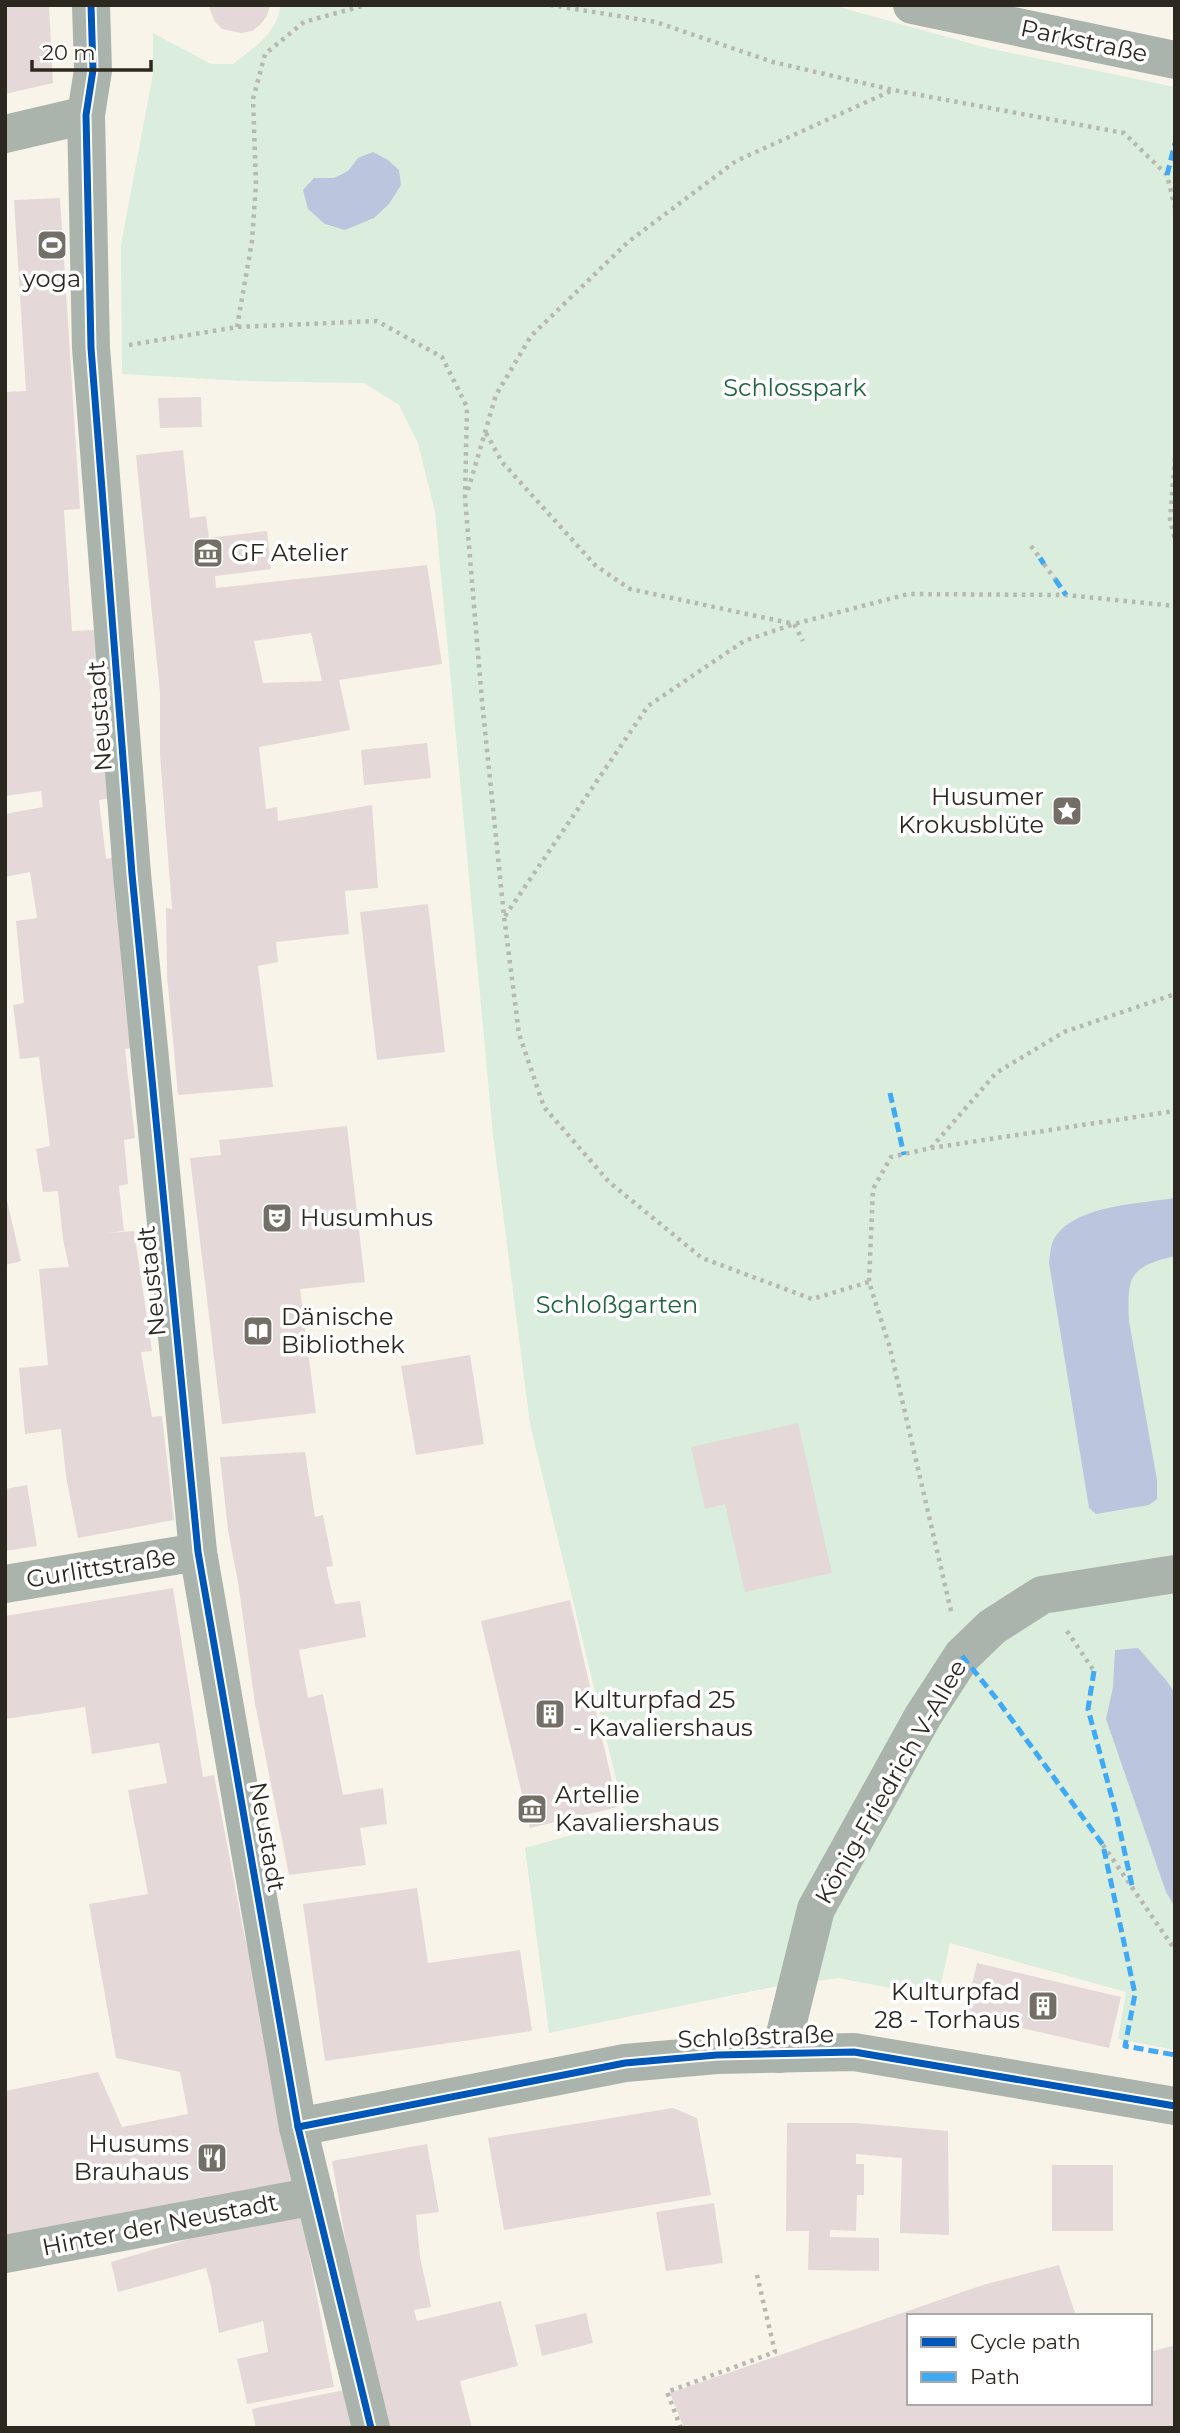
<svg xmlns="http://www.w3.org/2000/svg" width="1180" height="2433" font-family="Montserrat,sans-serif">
<rect width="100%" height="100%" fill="#f9f4e9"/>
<path fill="#dbeddc" d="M 280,5 L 832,5 L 987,48 L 1175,87 L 1175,2050 L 1118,2039 L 1126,1992 L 950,1943 L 938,1997 L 838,1978 L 768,1988 L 549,2033 L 525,1848 L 626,1820 L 530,1424 L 493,1135 L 435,511 L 418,443 L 399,405 L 364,383 L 244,381 L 122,374 L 121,245 L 153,74 L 153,33 L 211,64 L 233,64 C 252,49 279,32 280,5 Z"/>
<g fill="#bbc6de">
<path d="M 373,152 L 388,160 L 399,170 L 401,185 L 389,204 L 374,218 L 345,230 L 325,224 L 308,209 L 303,190 L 314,178 L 334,178 L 348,171 L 358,158 Z"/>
<path d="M 1175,1198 L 1175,1256 C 1129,1267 1127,1276 1129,1321 L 1157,1480 L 1157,1499 L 1149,1505 L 1096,1514 L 1089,1508 L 1049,1263 C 1050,1257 1050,1248 1053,1241 C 1071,1205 1139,1204 1175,1198 Z"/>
<path d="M 1138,1648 L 1166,1680 L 1175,1693 L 1175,1907 L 1166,1892 L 1106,1719 L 1113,1687 L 1115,1650 Z"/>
</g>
<g fill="#e4d9d8" fill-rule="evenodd">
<path d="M 5,5 L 49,5 L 53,83 L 5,94 Z"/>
<path d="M 208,5 L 270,5 L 267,16 L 260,25 L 252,31 L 241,33 L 222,29 L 215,22 Z"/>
<path d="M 60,198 L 80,509 L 64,510 L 72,631 L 97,630 L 104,695 L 97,696 L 110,798 L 99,800 L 106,859 L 117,857 L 139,1047 L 125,1049 L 135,1138 L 124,1140 L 128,1184 L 119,1186 L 124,1231 L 107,1233 L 134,1231 L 152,1351 L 141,1352 L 152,1417 L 162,1416 L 174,1520 L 78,1538 L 66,1476 L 61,1429 L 25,1434 L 19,1368 L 48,1365 L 39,1269 L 69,1267 L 63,1239 L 58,1191 L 43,1192 L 36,1149 L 50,1146 L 39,1057 L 20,1059 L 13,1005 L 24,1003 L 16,921 L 37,918 L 30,872 L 5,877 L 5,814 L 43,807 L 41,791 L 5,796 L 5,392 L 26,391 L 14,200 Z"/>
<path d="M 201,397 L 202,427 L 160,428 L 158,398 Z"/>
<path d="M 183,450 L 190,518 L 206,516 L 209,538 L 267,531 L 271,569 L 215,576 L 216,588 L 427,565 L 442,664 L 339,680 L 350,730 L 259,747 L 266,809 L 277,807 L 278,821 L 372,805 L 378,888 L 345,891 L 349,934 L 276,942 L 278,962 L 258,966 L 273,1087 L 178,1095 L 167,976 L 166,908 L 172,909 L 160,755 L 160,693 L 136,455 ZM 311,633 L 322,681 L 263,683 L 254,641 Z"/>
<path d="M 427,743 L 431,778 L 364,785 L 361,750 Z"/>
<path d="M 428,904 L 445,1052 L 377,1060 L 360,912 Z"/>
<path d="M 347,1126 L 365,1282 L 300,1289 L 316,1413 L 222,1424 L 190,1158 L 221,1155 L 219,1140 Z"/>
<path d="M 5,1192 L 21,1261 L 5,1265 Z"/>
<path d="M 470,1355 L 484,1444 L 416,1455 L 401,1366 Z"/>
<path d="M 798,1423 L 832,1573 L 745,1592 L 725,1504 L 705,1509 L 691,1447 Z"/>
<path d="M 305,1452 L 315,1517 L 323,1515 L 333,1566 L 326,1567 L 335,1604 L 360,1601 L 366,1637 L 299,1650 L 308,1698 L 323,1694 L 343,1795 L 383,1788 L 387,1824 L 360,1828 L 366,1865 L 289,1875 L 255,1704 L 238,1582 L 228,1530 L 220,1457 Z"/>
<path d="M 27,1485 L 37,1546 L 5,1551 L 5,1489 Z"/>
<path d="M 173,1588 L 203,1777 L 214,1775 L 244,1934 L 276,2053 L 303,2189 L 5,2243 L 5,2091 L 98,2072 L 122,2127 L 188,2114 L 180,2072 L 116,2058 L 89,1904 L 148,1894 L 128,1790 L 167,1783 L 159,1743 L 92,1754 L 85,1707 L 5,1719 L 5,1616 Z"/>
<path d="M 570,1600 L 618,1807 L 530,1828 L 481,1621 Z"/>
<path d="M 417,1888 L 428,1963 L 520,1950 L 532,2031 L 325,2061 L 303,1904 Z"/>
<path d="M 977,1963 L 1121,1997 L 1109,2048 L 965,2015 Z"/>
<path d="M 673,2108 L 697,2118 L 711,2195 L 504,2230 L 488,2138 Z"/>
<path d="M 787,2123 L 857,2123 L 948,2131 L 949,2235 L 900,2233 L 902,2158 L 856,2154 L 856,2164 L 864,2164 L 864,2195 L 857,2195 L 856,2231 L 830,2230 L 830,2237 L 879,2238 L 879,2271 L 808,2270 L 809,2231 L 786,2231 Z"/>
<path d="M 427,2144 L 439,2212 L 416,2215 L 420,2257 L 431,2307 L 414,2310 L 417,2321 L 501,2301 L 518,2366 L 460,2381 L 472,2428 L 384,2428 L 351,2273 L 332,2161 Z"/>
<rect x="1052" y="2165" width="61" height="66"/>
<path d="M 714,2203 L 723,2263 L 666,2271 L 656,2212 Z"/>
<path d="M 301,2212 L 334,2387 L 247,2404 L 237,2359 L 268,2352 L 263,2321 L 219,2333 L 211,2287 L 206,2268 L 118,2292 L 111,2262 L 196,2237 Z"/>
<path d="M 1059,2265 L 1076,2316 L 909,2316 L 909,2403 L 1150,2403 L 1150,2352 L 1175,2345 L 1175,2428 L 684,2428 L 670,2393 L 983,2285 Z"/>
<path d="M 586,2313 L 593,2343 L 542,2356 L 535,2325 Z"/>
<path d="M 344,2390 L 352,2428 L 256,2428 L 252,2409 Z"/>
</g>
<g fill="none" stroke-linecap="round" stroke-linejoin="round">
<g stroke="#b6b8b1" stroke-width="4.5" stroke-dasharray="3.5 5" stroke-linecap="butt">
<path d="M 550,5 L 656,22 L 773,62 L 893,90 L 1124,133 L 1167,175 L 1175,208"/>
<path d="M 237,327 L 252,241 L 256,184 L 253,99 L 265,54 L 304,22 L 366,5"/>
<path d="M 129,345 L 237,327 L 377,321 L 442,357 L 467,407 L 465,498 L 482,701 L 504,916 L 519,1034 L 544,1107 L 609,1182 L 702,1258 L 812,1299 L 869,1282"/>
<path d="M 486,433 L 502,462 L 595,565 L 630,589 L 794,624 L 803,641"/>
<path d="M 1175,458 L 1170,520 L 1175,540"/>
<path d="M 468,490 L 496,395 L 531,336 L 628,242 L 736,161 L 893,90"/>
<path d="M 1031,546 L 1040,558"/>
<path d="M 1044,564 L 1055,579"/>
<path d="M 505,916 L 648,706 L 744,641 L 794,624 L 908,594 L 1066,595 L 1175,606"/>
<path d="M 931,1148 L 996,1073 L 1064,1032 L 1175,994"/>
<path d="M 951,1611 L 890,1348 L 869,1282 L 873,1189 L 891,1157 L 931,1148 L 1175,1111"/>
<path d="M 1067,1631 L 1094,1671"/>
<path d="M 1103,1845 L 1175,1950"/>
<path d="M 681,2428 L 667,2392 L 775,2352 L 756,2271"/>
</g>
<g stroke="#abb4ac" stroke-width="38">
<path d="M 91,5 L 93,70 L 86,115 L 91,348 L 132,874 L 198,1552 L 298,2127 L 371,2428"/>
<path d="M 912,5 L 1175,60"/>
<path d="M 5,134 L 86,115"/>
<path d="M 5,1584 L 198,1552"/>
<path d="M 780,2054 L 816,1909 L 923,1716 L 962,1656 L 992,1627 L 1042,1595 L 1175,1574"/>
<path d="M 298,2127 L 625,2063 L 717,2055 L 854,2052 L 1175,2106"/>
<path d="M 5,2254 L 315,2196"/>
</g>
<g stroke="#3fa9f5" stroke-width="5" stroke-dasharray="10 5" stroke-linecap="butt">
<path d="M 1167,175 L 1175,143"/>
<path d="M 1040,558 L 1044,564"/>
<path d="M 1055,579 L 1066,595"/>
<path d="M 890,1093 L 904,1155"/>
<path d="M 962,1656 L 996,1698 L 1103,1845 L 1135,1994 L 1125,2046 L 1175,2055"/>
<path d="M 1094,1671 L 1088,1709 L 1116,1813 L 1133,1890"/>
</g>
<g stroke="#fff" stroke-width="11">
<g id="cycleway">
<path d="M 91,5 L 93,70 L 86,115 L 91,348 L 132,874 L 198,1552 L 298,2127 L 371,2428"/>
<path d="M 298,2127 L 625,2063 L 717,2055 L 854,2052 L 1175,2106"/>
</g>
</g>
<use href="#cycleway" stroke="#0057b8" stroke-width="7"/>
</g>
<defs>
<g id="stadium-square" transform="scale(1.575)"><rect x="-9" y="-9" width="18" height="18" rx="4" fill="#746f66" stroke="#fff"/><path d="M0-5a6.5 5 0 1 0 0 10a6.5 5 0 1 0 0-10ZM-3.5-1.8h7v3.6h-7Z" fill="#fff"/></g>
<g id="museum-square" transform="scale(1.575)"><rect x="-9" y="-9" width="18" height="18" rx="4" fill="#746f66" stroke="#fff"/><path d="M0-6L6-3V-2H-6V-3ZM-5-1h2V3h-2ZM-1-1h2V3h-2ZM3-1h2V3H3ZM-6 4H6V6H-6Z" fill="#fff"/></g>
<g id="sight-square" transform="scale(1.575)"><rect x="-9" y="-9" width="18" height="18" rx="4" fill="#746f66" stroke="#fff"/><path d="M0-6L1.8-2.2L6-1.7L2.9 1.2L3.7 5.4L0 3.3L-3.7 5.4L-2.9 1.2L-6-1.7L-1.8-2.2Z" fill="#fff"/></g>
<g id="theatre-square" transform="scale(1.575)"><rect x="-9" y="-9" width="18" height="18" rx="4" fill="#746f66" stroke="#fff"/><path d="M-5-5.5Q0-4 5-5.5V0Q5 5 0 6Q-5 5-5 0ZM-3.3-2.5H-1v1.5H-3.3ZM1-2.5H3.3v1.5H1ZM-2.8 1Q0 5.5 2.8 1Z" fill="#fff"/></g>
<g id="library-square" transform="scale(1.575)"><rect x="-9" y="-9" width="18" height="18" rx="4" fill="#746f66" stroke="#fff"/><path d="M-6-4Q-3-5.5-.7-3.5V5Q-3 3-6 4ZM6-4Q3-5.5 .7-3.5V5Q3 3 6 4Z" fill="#fff"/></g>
<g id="building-square" transform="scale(1.575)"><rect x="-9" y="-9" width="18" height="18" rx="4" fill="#746f66" stroke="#fff"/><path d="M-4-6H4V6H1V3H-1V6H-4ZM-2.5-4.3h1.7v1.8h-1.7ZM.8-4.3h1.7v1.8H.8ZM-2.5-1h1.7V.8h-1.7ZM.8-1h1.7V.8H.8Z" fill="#fff"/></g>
<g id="restaurant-square" transform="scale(1.575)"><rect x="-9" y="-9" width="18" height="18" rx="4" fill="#746f66" stroke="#fff"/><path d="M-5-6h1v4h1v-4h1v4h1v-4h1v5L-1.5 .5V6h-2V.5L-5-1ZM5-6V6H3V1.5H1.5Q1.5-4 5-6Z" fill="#fff"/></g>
</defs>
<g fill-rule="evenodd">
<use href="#stadium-square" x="52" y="245"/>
<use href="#museum-square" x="208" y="553"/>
<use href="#sight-square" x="1067" y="811"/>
<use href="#theatre-square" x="277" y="1218"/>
<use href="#library-square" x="258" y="1331"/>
<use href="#building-square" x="550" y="1714"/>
<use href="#museum-square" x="532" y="1809"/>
<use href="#building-square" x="1043" y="2006"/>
<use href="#restaurant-square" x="212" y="2158"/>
</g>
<g text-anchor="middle" stroke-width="7" stroke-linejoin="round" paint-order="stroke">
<g font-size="24" fill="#2c281f" stroke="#fff">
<text transform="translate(1084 41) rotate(12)" y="8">Parkstraße</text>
<text transform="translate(100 716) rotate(-94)" y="8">Neustadt</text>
<text transform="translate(152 1281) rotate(-96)" y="8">Neustadt</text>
<text transform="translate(101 1568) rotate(-9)" y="8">Gurlittstraße</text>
<text transform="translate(891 1782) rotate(-60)" y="8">König-Friedrich V-Allee</text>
<text transform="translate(267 1837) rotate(80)" y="8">Neustadt</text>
<text transform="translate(756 2037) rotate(-2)" y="8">Schloßstraße</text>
<text transform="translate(160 2225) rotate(-11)" y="8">Hinter der Neustadt</text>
</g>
<g font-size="24" fill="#2c281f" stroke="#fff" text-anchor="start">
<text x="52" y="287" text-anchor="middle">yoga</text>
<text x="231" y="561">GF Atelier</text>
<text x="1044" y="805" text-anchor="end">Husumer<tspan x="1044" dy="28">Krokusblüte</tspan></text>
<text x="300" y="1226">Husumhus</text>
<text x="281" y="1325">Dänische<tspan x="281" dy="28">Bibliothek</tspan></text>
<text x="573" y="1708">Kulturpfad 25<tspan x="573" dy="28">- Kavaliershaus</tspan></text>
<text x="555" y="1803">Artellie<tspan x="555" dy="28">Kavaliershaus</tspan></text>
<text x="1020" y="2000" text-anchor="end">Kulturpfad<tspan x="1020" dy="28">28 - Torhaus</tspan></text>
<text x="189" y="2152" text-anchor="end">Husums<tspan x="189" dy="28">Brauhaus</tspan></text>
</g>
<g font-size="24" fill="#216442" stroke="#fff">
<text x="795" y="396">Schlosspark</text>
<text x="617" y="1313">Schloßgarten</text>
</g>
</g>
<rect width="1180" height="2433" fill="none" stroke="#2c281f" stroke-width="14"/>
<rect x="907" y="2314" width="245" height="91" fill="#ffffff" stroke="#aba9a5" stroke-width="2"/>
<rect x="921" y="2337" width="35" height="10" fill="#0057b8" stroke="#aba9a5" stroke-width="2"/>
<text x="970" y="2349" font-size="21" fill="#2c281f">Cycle path</text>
<rect x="921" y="2372" width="35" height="10" fill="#3fa9f5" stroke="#aba9a5" stroke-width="2"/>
<text x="970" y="2384" font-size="21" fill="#2c281f">Path</text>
<path d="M32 60v10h119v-10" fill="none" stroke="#2c281f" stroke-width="3.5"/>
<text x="42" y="60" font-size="21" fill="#2c281f" stroke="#ffffff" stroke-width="5" paint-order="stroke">20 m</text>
</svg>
